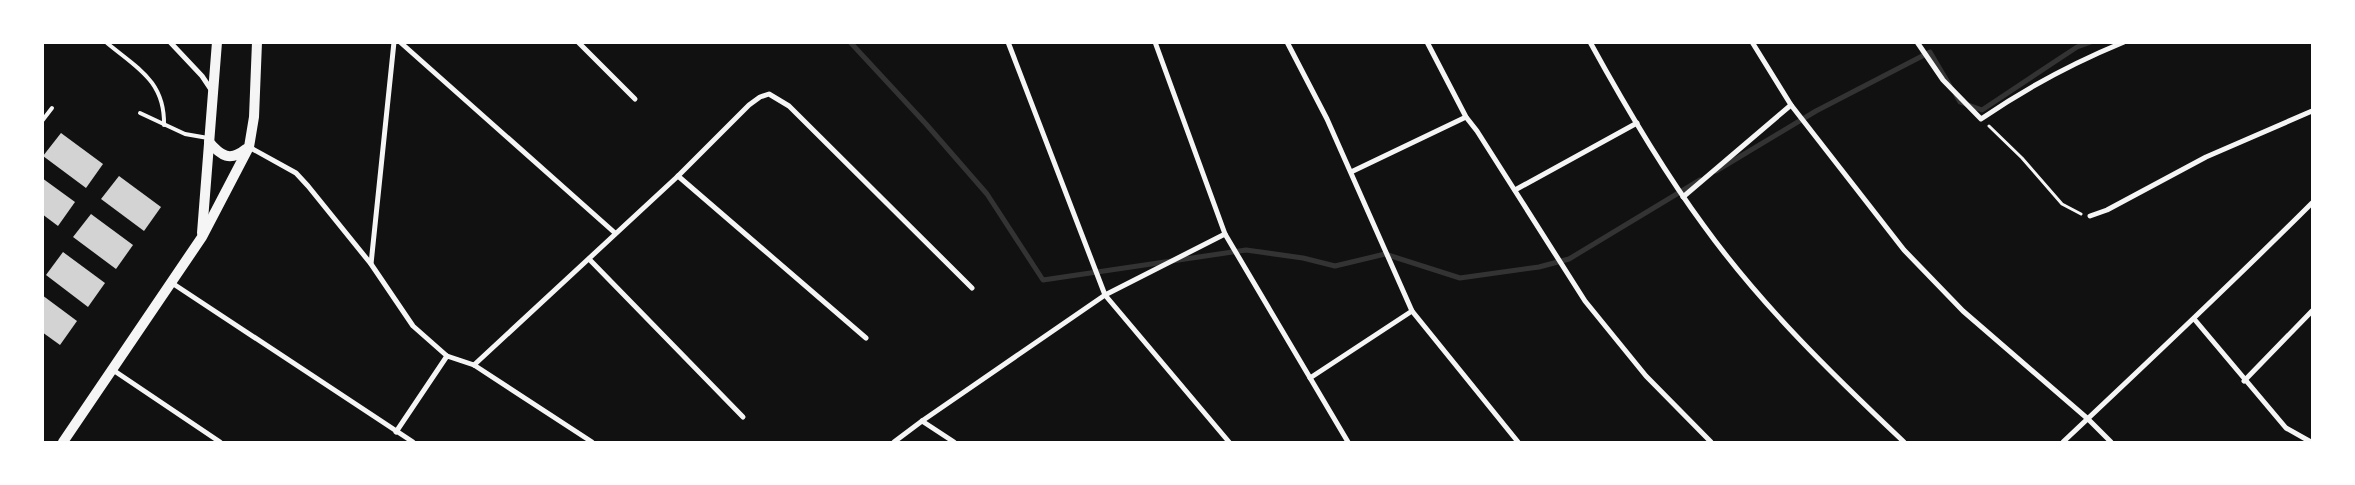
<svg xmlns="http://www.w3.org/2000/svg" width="2355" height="485" font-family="'Archivo Narrow',sans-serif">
<rect width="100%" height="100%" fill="#111"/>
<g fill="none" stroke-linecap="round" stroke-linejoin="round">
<g stroke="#333" stroke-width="5">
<path d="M 850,42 L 926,124 L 987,194 L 1043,280 L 1246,250 L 1303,258 L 1335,266 L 1385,254 L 1460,278 L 1539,267 L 1569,259 L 1700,180"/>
<path d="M 1956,95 L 1960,102 L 1982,110 L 2077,47 L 2091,42"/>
<path d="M 1716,171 L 1816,111 L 1930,52 L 1950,86"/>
</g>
</g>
<g fill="#d3d3d3">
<path d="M 61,133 L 103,164 L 86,188 L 43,156 Z"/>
<path d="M 119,176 L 161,207 L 144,231 L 101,199 Z"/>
<path d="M 42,178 L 75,202 L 58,226 L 42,214 Z"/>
<path d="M 91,214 L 133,245 L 116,269 L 73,237 Z"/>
<path d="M 63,252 L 105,283 L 88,307 L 46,275 Z"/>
<path d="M 42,295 L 77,321 L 60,345 L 42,332 Z"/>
</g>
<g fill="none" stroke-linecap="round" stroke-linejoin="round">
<path stroke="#f5f5f5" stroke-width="3" d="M 1989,126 L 2022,158 L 2062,204 L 2081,214"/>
<g stroke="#f5f5f5" stroke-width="4">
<path d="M 107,43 C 137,68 165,81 164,125"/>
<path d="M 140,113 L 185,134 L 208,138"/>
<path d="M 42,121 L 52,108"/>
</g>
<g stroke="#f5f5f5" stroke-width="5">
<path d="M 170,42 L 202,76 L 212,91"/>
<path d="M 400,42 L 615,233"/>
<path d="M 578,42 L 635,99"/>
<path d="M 1008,42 L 1105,295 L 1229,442"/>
<path d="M 1155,42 L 1225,234 L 1348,442"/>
<path d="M 1287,42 L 1327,119 L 1412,311 L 1518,442"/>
<path d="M 1427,42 L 1466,117 L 1477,131 L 1585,301 L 1646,376 L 1711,442"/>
<path d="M 1590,42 C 1624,104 1662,169 1704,226 C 1761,305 1833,375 1904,442"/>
<path d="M 1752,42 L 1791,105 L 1904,250 L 1963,311 L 2088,419 L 2111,442"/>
<path d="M 1917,42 L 1943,80 L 1981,119 C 2026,88 2073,63 2124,42"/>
<path d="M 249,147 L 296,173 L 308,186 L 371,264 L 413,326 L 447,356 L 474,365 L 592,442"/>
<path d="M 1351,172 L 1466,117"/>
<path d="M 678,176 L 866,338"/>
<path d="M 1515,190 L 1637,123"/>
<path d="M 1683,197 L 1791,105"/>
<path d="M 2090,216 L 2107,210 L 2206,157 L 2312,111"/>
<path d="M 589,259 L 743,417"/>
<path d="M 371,264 L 394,42"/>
<path d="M 172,283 L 413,442"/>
<path d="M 2195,320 L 2286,428 L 2311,442"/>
<path d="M 474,365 L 678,176 L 749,105 L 760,97 L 769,94 L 789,106 L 972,288"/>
<path d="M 113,370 L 220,442"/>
<path d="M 1310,378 L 1412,311"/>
<path d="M 2244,381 L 2312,311"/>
<path d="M 922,421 L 954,442"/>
<path d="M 396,432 L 447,356"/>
<path d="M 894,442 L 922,421 L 1105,295 L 1225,234"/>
<path d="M 2063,442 C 2147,363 2231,284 2312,203"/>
</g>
<g stroke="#f5f5f5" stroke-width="10">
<path d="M 209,142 C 221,156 230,162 246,149"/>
<path d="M 202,233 L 217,42"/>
<path d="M 63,442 L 202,237 L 249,147 L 254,117 L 257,42"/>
</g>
</g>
<rect width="2355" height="485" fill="none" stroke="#ffffff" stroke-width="88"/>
</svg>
